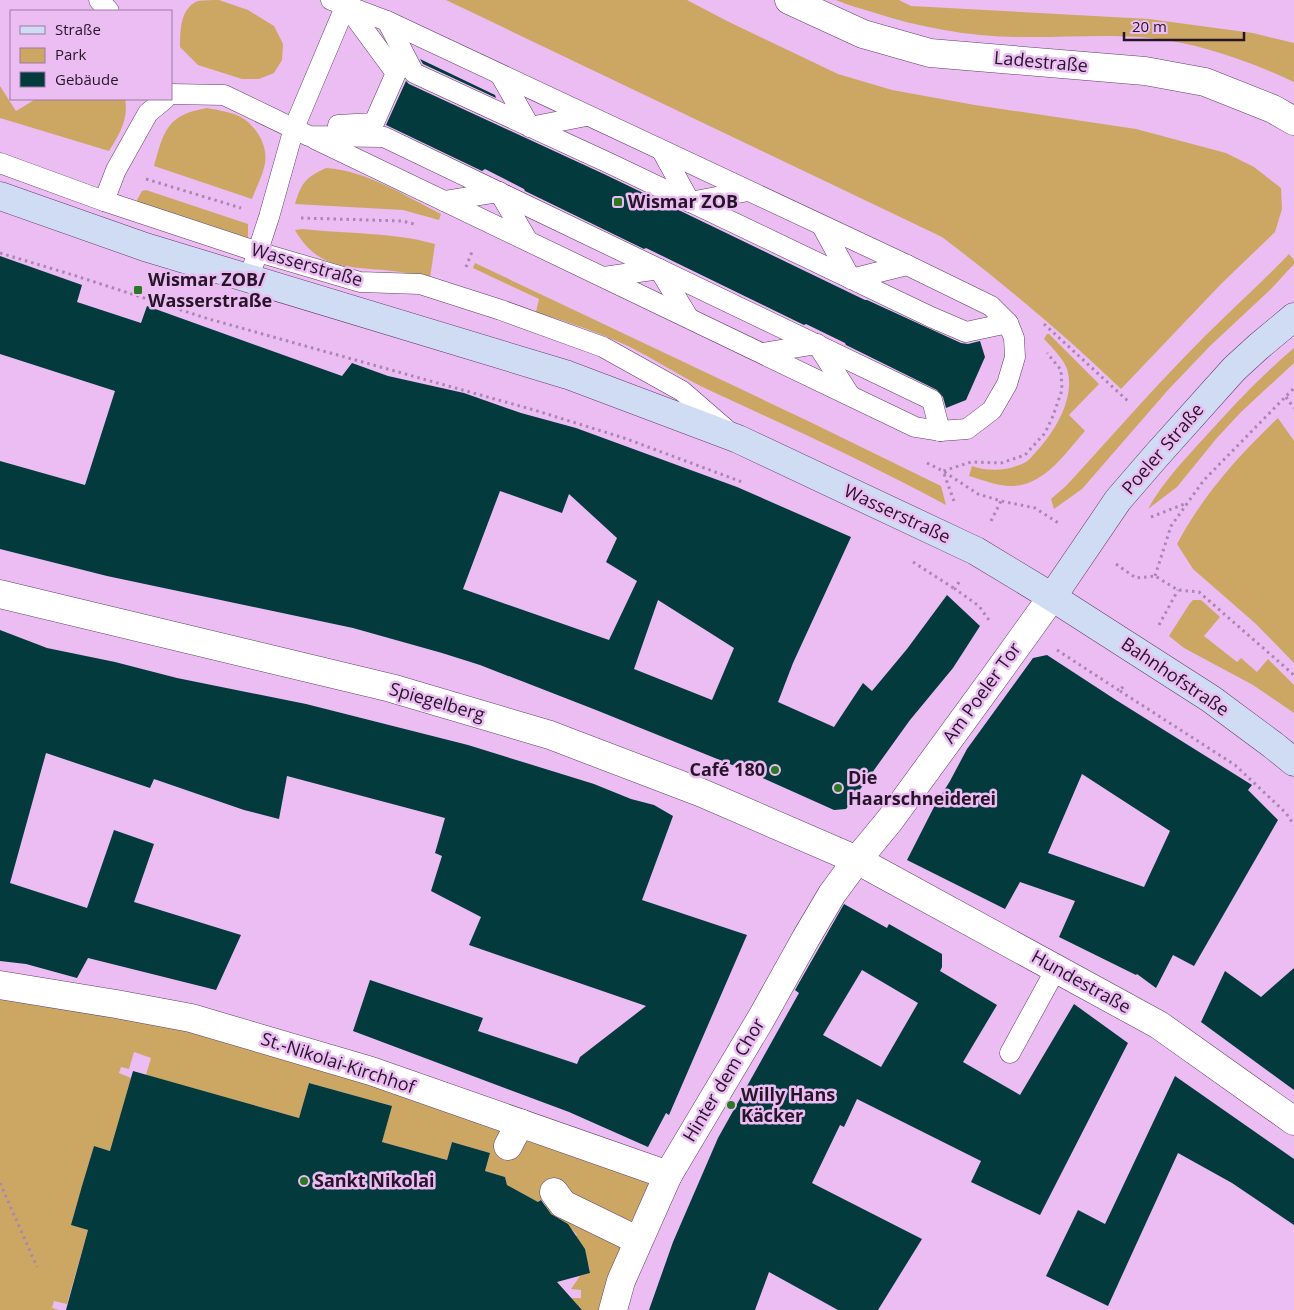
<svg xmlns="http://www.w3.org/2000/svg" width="1294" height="1310" font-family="'Open Sans',sans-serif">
<rect width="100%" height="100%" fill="#ebbdf2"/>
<g fill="#cca764">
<path d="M 219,0 L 248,10 L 274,26 L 283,44 L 282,60 L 274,73 L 259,79 L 242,79 L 198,65 L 180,47 C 180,31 180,8 198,1 C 204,0 212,0 219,0 Z"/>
<path d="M 446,0 L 687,0 L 727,21 L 838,74 L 892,90 L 975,105 L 1136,129 L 1226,153 L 1254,167 L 1281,188 L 1282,209 L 1275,232 L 1221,284 L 1121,389 C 1065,335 1004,284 942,237 Z"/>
<path d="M 836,0 L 899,0 L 911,6 L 1149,19 L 1253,33 L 1294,43 L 1294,82 C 1249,61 1199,43 1150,38 C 1111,34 1071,37 1032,37 C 977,38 924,29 872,12 C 860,8 847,5 836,0 Z"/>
<path d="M 0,86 L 16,111 L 36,99 L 125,99 C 129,119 119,135 109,151 L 0,118 Z"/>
<path d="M 207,108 C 218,110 231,112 241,117 C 256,126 268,145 265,163 C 263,175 256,188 252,199 L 154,166 C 164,130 167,115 207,108 Z"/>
<path d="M 326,168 C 368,171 405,196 441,214 L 439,220 L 403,210 L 295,204 C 302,182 305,178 326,168 Z"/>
<path d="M 146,190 L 248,224 L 248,239 L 137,206 L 137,200 L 142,191 Z"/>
<path d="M 302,229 C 347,234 392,232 435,244 L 430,278 C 418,276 405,272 392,271 C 351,266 319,272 295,230 Z"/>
<path d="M 1289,254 L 1294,260 L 1294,264 L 1271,289 L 1210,346 L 1168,390 L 1082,489 L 1054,509 L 1051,499 L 1066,486 C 1112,436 1157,384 1205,336 C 1233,308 1262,282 1289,254 Z"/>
<path d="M 475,263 L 806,420 L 941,486 L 946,505 C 868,463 791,428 711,391 C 683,378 656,360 628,346 C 598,332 567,322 536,312 L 539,299 L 473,268 Z"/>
<path d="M 1047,334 L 1049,334 L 1099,384 L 1069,415 L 1085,431 C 1066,452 1046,484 1014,486 C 1000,487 983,480 969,476 L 972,466 C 990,472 1007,471 1024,463 C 1029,461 1032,456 1035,453 C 1054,433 1076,398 1067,369 C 1065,361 1050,345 1044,339 Z"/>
<path d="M 1294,348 L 1294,363 L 1240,413 L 1216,439 L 1177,487 L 1148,509 C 1163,482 1184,460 1205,437 C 1233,406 1262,375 1294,348 Z"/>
<path d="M 1278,418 L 1294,441 L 1294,663 L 1256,624 L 1193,569 L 1177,544 C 1203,495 1239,455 1278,418 Z"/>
<path d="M 1193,600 L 1201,600 L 1220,617 L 1204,636 L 1237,662 L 1241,658 L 1257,672 L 1268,659 L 1294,685 L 1294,713 L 1253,685 L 1184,648 L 1169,636 L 1190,603 Z"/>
<path d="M 0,985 L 116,1004 L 668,1175 L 613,1310 L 582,1310 L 571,1298 L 581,1298 L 581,1290 L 571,1289 L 580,1276 L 590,1273 L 589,1266 L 569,1241 L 577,1235 L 572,1229 L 565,1233 L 543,1208 L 549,1203 L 545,1197 L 538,1202 L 507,1185 L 505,1177 L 485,1171 L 490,1153 L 452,1142 L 447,1160 L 382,1142 L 391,1106 L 309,1083 L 299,1118 L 146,1075 L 151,1058 L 134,1052 L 129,1069 L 121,1067 L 119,1073 L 131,1078 L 111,1151 L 94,1146 L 74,1215 L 72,1225 L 88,1230 L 67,1304 L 54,1301 L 52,1308 L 59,1310 L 0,1310 Z"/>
</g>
<g fill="#033a3e" fill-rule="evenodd">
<path d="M 420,59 L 495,95 L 496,98 L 423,64 Z"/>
<path d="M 406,81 L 409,84 L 606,175 L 865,300 L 867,300 L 961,343 L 968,344 L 980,341 L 985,357 L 966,400 L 946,408 L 943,397 L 937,390 L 846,345 L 845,343 L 806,324 L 804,325 L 646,248 L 644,249 L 525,191 L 524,189 L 485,169 L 482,171 L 386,125 Z"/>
<path d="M 0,256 L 82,285 L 77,302 L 141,323 L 147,306 L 342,376 L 352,363 L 388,376 L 464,393 L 521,413 L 576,428 L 737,487 L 851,537 L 793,663 L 778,702 L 834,727 L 863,683 L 872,691 L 907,649 L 947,595 L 980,626 L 953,668 L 910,720 L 846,809 L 834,810 L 747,771 L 596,710 L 480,665 L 442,653 L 353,628 L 107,576 L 0,549 L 0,461 L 85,485 L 115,391 L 0,354 ZM 500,491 L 562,513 L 569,494 L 617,538 L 606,562 L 637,581 L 609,640 L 463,589 ZM 658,600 L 734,648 L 712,700 L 634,669 Z"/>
<path d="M 0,630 L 47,648 L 115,662 L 177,678 L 306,704 L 468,745 L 594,784 L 631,799 L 654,805 L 673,816 L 642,900 L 747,935 L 669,1115 L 666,1113 L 648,1147 L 569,1112 L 353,1031 L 370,980 L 483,1018 L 478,1031 L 577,1064 L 580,1057 L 646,1006 L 469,945 L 481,917 L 431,891 L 442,856 L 435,853 L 445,818 L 287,776 L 279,819 L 244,810 L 154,779 L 150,788 L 46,753 L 10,883 L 87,908 L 114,830 L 154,844 L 134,902 L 241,935 L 216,990 L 88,958 L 77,978 L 26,964 L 0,961 Z"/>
<path d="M 1047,655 L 1116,700 L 1252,785 L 1248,790 L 1278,820 L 1194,966 L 1173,955 L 1156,988 L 1137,974 L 1136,975 L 1059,937 L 1075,901 L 1020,882 L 1005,909 L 907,860 L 934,807 L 950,781 L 967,749 L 1033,658 ZM 1082,774 L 1170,831 L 1144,887 L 1048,853 Z"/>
<path d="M 844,904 L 887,928 L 889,924 L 942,954 L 942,967 L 940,971 L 997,1005 L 963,1062 L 1020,1095 L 1074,1004 L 1128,1043 L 1040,1215 L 971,1182 L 981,1161 L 857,1099 L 844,1127 L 840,1125 L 812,1183 L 922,1239 L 878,1310 L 838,1310 L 769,1272 L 755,1310 L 649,1310 L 673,1242 L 718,1138 L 799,993 L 795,990 ZM 862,970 L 918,1003 L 881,1067 L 823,1035 Z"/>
<path d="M 1294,968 L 1294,1090 L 1201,1022 L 1225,971 L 1261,997 Z"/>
<path d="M 133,1071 L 299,1118 L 309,1083 L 392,1106 L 382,1142 L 447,1160 L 452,1142 L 490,1153 L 485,1171 L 505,1177 L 507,1185 L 538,1202 L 541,1200 L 551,1214 L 568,1224 L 585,1249 L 590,1273 L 557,1282 L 582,1310 L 66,1310 L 88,1230 L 71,1225 L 82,1186 L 94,1146 L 110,1151 Z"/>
<path d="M 1175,1076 L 1294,1159 L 1294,1225 L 1232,1183 L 1178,1153 L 1108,1306 L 1046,1276 L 1078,1210 L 1105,1224 Z"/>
</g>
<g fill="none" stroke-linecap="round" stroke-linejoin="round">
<g stroke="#633c69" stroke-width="21">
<g id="lane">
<path d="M 99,0 L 109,11"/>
<path d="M 387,21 L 907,265 L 991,306 L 1008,323"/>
<path d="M 501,76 L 530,127 L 586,116"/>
<path d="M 171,94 L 224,95 L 309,136 L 384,137 L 932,400 L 940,431 L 967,429 L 992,410 L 1007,384 L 1015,357 L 1014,338 L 1008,323 L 966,332 L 931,317 L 611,164 L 414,73 L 387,21 L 331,0"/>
<path d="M 338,125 L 374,123 L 396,73 L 346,5"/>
<path d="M 315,139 L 915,427 L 940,431"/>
<path d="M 662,151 L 690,202 L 748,191"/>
<path d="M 0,163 L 104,201 L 258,252 L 360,282 L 420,284 L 501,310 L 603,347 L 682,391 L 727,430"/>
<path d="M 104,201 L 116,170 L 148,113 L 165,99"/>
<path d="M 444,201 L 499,192 L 528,241"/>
<path d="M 822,226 L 851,279 L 907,265"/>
<path d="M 254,263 L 269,217 L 294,128 L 348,0"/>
<path d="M 604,277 L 659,269 L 688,317"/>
<path d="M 763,353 L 817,344 L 849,394"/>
<path d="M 1010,1053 L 1056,969"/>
</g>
</g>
<g stroke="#633c69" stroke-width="29">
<g id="street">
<path d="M 789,0 L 863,34 L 930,53 L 1145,71 L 1205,82 L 1273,109 L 1294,121"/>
<path d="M 0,594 L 391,688 L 550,735 L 702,793 L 857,860 L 1159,1025 L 1294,1121"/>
<path d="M 0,985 L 116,1004 L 191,1018 L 371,1071 L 668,1175"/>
<path d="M 508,1146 L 520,1123"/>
<path d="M 554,1192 L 563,1204 L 637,1240"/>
<path d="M 613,1310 L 621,1281 L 668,1175 L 762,1017 L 806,938 L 832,894 L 857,860 L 890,820 L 993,679 L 1052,597"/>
</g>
</g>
<g stroke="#633c69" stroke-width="29">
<g id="secondary">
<path d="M 0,196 L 145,247 L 568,375 L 738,439 L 976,551 L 1052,597 L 1211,699 L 1273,745 L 1294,762"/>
<path d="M 1052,597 L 1118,500 L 1156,456 L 1234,369 L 1258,347 L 1294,317"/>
</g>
</g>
<g stroke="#aa86b0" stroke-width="3" stroke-dasharray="2.5 4" stroke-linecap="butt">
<path d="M 146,179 L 241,208"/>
<path d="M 301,218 L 402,221 L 414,224"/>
<path d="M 0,253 L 73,275 L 209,319 L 534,410 L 624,438 L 742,482"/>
<path d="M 466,267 L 473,249"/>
<path d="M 1044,324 L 1129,402"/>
<path d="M 1286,397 L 1294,408"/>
<path d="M 927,463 L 943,471 L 978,494 L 1001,501 L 1035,508 L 1060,524"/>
<path d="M 954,501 L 943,471 L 971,462 L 1001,463 L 1025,455 L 1045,433 L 1053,416 L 1062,390 L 1061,370 L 1047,353"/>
<path d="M 1151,517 L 1187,503"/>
<path d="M 991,521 L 1001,501"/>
<path d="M 913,562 L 955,589"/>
<path d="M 1116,564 L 1136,578 L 1155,576 L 1178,590 L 1199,592 L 1294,675"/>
<path d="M 1155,576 L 1171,526 L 1204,480 L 1294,388"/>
<path d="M 959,582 L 955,589 L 979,606 L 991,623"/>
<path d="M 1159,625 L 1178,590"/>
<path d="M 1057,650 L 1120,691 L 1124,685"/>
<path d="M 1120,691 L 1235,765 L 1286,813 L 1294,825"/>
<path d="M 0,1183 L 37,1267"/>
</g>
<use href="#lane" stroke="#fff" stroke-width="20"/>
<use href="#street" stroke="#fff" stroke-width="28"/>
<use href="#secondary" stroke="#cfdcf4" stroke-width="28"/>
</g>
<g fill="#2a7922" stroke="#ebbdf2" stroke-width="2">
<rect x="613" y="197" width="10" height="10" rx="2.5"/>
<rect x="133" y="285" width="10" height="10" rx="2.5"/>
<circle cx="775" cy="770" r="5"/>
<circle cx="838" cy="788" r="5"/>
<circle cx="731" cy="1105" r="5"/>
<circle cx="304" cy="1181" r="5"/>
</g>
<g text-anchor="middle" stroke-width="5" stroke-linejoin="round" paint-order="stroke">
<g font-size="18" fill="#261529" stroke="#ebbdf2">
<text transform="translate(1041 62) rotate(5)" y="6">Ladestraße</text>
<text transform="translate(307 265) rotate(16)" y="6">Wasserstraße</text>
<text transform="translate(1163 449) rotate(-49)" y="6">Poeler Straße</text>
<text transform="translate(897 514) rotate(25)" y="6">Wasserstraße</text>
<text transform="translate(1175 677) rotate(34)" y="6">Bahnhofstraße</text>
<text transform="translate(982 693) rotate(-54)" y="6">Am Poeler Tor</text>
<text transform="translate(437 702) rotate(16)" y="6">Spiegelberg</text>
<text transform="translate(1081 982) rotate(29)" y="6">Hundestraße</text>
<text transform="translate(338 1063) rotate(18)" y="6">St.-Nikolai-Kirchhof</text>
<text transform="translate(724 1080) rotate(-59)" y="6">Hinter dem Chor</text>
</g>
<g font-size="18" font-weight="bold" fill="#261529" stroke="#ebbdf2" text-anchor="start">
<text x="628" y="208">Wismar ZOB</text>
<text x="148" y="286">Wismar ZOB/<tspan x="148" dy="21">Wasserstraße</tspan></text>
<text x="765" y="776" text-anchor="end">Café 180</text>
<text x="848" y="784">Die<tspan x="848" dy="21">Haarschneiderei</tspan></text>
<text x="741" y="1101">Willy Hans<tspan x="741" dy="21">Käcker</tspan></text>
<text x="314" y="1187">Sankt Nikolai</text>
</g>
</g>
<rect x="10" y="10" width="162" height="90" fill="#ebbdf2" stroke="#9c7aa2"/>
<rect x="20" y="26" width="25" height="8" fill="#cfdcf4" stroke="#9c7aa2"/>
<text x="55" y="35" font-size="15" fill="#261529">Straße</text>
<rect x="20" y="48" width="25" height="15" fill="#cca764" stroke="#9c7aa2"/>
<text x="55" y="60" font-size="15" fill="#261529">Park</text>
<rect x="20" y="72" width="25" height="15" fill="#033a3e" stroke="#9c7aa2"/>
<text x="55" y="85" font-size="15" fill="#261529">Gebäude</text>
<path d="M1124 32v8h120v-8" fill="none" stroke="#261529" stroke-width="2.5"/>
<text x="1132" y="32" font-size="15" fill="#261529" stroke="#ebbdf2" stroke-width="4" paint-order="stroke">20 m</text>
</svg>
